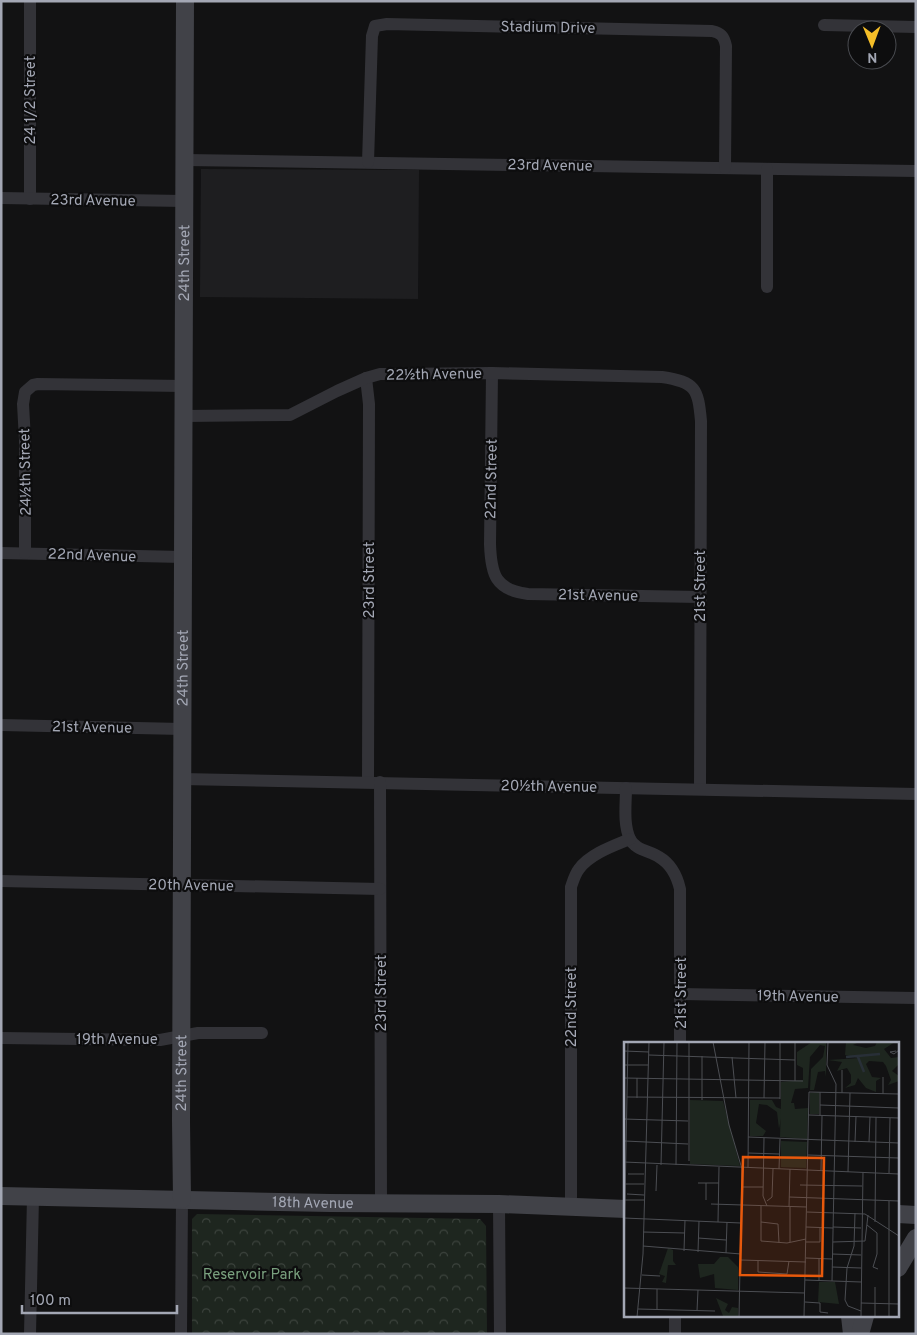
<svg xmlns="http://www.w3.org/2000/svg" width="917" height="1335" font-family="Overpass,sans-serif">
<defs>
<pattern id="park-crowns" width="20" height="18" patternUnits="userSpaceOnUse" patternTransform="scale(1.25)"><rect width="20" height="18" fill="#1e261f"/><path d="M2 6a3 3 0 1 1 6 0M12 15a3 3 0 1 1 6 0" fill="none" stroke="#3c433d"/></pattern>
</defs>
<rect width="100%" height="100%" fill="#121213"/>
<path fill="#1e1e20" d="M 201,169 L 419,170 L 418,299 L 200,297 Z"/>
<path fill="url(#park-crowns)" d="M 197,1214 L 480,1219 L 486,1226 L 487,1334 L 192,1334 L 192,1219 Z"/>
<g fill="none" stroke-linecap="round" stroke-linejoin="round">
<g stroke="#333338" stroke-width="12">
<path d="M 30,1 L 30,199"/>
<path d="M 824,25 L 916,27"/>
<path d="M 185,160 L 916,171"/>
<path d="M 368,162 L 372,36 L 375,26 L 387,24 L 712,31 C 721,33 724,36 726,46 L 725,168"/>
<path d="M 1,198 L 184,201"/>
<path d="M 767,287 L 767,169"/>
<path d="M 492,373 L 490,544 C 491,574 495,590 528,594 L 700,597"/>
<path d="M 366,378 L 369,404 L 368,782"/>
<path d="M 184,416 L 290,415 L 337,391 L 366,378 L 380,374 L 394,374 L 492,373 L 662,377 C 696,382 698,389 701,421 L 700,789"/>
<path d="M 1,553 L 183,557"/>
<path d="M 25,553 L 25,440 L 23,404 L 25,392 L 33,385 L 38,384 L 184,386"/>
<path d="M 1,725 L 182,729"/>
<path d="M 182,779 L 916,794"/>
<path d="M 380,782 L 381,1203"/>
<path d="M 626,788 C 626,804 623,824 630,839 C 635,850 650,851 659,857 C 671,864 677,876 680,889 L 680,1044"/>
<path d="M 1,881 L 380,889"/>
<path d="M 681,994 L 916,998"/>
<path d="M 1,1038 L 160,1040 L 198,1033 L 262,1033"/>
<path d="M 499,1204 L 500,1334"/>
<path d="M 571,1206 L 571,887 C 573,881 575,874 579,869 C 590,854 613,846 630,839"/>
<path d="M 675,1316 L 675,1334"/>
<path d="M 30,1334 L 33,1197"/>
<path d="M 181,1334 L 182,1199"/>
</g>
<g stroke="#414248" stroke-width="18">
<path id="s1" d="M 1,1196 L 330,1203 L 499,1204 L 626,1209"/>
<path id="s2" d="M 182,1199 L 181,1121 L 185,1"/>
<path d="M 898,1214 L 916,1215"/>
<path d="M 898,1268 L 916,1238"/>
<path d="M 850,1316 L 852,1334"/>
<path d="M 860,1334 L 865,1316"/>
</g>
</g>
<g text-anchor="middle" stroke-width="4.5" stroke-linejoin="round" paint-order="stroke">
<g font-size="15" fill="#a3a7b4" stroke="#0d0d0e">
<text transform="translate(548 27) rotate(1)" y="5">Stadium Drive</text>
<text transform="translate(30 100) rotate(-90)" y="5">24 1/2 Street</text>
<text transform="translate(550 165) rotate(1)" y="5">23rd Avenue</text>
<text transform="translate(93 200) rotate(1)" y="5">23rd Avenue</text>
<text dy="5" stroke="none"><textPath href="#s2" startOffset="936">24th Street</textPath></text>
<text transform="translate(434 374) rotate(-1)" y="5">22½th Avenue</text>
<text transform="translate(25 472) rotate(-91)" y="5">24½th Street</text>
<text transform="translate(491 479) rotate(-89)" y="5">22nd Street</text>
<text transform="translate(92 555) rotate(2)" y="5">22nd Avenue</text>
<text transform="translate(369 580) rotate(-90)" y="5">23rd Street</text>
<text transform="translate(700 586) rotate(-90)" y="5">21st Street</text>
<text transform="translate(598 595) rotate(1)" y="5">21st Avenue</text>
<text dy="5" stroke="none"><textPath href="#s2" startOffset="531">24th Street</textPath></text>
<text transform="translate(92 727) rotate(1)" y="5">21st Avenue</text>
<text transform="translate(549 786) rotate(1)" y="5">20½th Avenue</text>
<text transform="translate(191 885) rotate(1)" y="5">20th Avenue</text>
<text transform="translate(381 993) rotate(-90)" y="5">23rd Street</text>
<text transform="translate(681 993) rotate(-90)" y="5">21st Street</text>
<text transform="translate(798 996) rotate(1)" y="5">19th Avenue</text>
<text transform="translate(571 1007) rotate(-90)" y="5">22nd Street</text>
<text x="117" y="1044">19th Avenue</text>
<text dy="5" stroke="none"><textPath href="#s2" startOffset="126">24th Street</textPath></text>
<text dy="5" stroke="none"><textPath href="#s1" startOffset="312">18th Avenue</textPath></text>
</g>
<g font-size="15" fill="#79a07e" stroke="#0d0d0e">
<text x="252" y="1279">Reservoir Park</text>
</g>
</g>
<g transform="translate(624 1042)">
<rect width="275" height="275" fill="#121213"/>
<path d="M 188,0 L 202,0 L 202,35 L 201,29 L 194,30 L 190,48 L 186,48 L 187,27 L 199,15 L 201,4 L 196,3 L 186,15 L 184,46 L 171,47 L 167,61 L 160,61 L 155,87 L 153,70 L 143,63 L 135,62 L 132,81 L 142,89 L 139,94 L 126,94 L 126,58 L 148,58 L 152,65 L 157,67 L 157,40 L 179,38 L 179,26 L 173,23 L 173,10 ZM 222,0 L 235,0 L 229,3 L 242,6 L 251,4 L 253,0 L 271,0 L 260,7 L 267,16 L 275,15 L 275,22 L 268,29 L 275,34 L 275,39 L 264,43 L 267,38 L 262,24 L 259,20 L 245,19 L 242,22 L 248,35 L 257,36 L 252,39 L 252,50 L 242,46 L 234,36 L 231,43 L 221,46 L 227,41 L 227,33 L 223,26 L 213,29 L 218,20 L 204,18 L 235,16 L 221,13 ZM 44,206 L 49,208 L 49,219 L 52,223 L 44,223 L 42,241 L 38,240 L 41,234 L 35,232 ZM 92,256 L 104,262 L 101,268 L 105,271 L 108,265 L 114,266 L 114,275 L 99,274 Z" fill="#1e261f"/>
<path d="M 195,240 L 211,240 L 215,262 L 194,260 Z" fill="#1e261f"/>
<path d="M 195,50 L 195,72 L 186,72 L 186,51 ZM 66,58 L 99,59 L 116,124 L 66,122 ZM 157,61 L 170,61 L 171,67 L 184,66 L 183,97 L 156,95 ZM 157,99 L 183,100 L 182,126 L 157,125 Z" fill="#1e261f"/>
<path d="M 96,215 L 104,215 L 114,225 L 114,248 L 91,246 L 90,232 L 76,236 L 74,222 L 90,222 Z" fill="#1e261f"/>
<path fill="none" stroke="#282f37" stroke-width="2.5" d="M 222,15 L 256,12M 234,15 L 240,30"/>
<path fill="none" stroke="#4c4e53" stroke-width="1" d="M 89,0 L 105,83 L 118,127 L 115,275M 171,0 L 171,39M 204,0 L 203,23 L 212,42 L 208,239M 0,9 L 25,10M 272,9 L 266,10 L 270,12 L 275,8M 25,13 L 171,18M 108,15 L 112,56M 0,23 L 24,23M 0,36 L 179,39M 218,51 L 218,28M 259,52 L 259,35M 3,55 L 156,56M 13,56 L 13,36M 140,56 L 141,0M 156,57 L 156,0M 78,58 L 78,14M 196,63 L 275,66M 185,73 L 275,76M 196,74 L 196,50M 0,77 L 64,79M 124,95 L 275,101M 140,96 L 139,154 L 143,164M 1,99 L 64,102M 231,100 L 232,74M 245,100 L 246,75M 124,111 L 155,112M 184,113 L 275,116M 65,119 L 65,0M 0,120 L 275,132M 37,123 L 40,0M 52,123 L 53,0M 124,126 L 125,0M 155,127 L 156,97M 197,128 L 198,74M 224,130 L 226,51M 265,131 L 266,76M 4,132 L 20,132M 74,141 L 95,141M 82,141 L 82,158M 0,142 L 20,142M 176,143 L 238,144M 118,145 L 139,145M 32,149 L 33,123M 3,152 L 20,153M 165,155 L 275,159M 0,158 L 20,158M 143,159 L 148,155 L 149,127M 87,162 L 183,165M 137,164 L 137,199 L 163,201 L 182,197M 165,165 L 166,127M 183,170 L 241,172 L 275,194M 231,171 L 230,204 L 223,226 L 221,258 L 224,264 L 237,269M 0,176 L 117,181M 94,180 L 95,125M 137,180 L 154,182 L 155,201M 251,180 L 252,75M 243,183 L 253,191 L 253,212 L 249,225 L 254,227M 182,185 L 209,186M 209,185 L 237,186M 19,190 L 61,191M 74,196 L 102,198M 166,200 L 166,165M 182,200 L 196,200 L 196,185M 209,200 L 241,199 L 244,173M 19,204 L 117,212M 60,209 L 61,178M 74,210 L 75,179M 102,211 L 103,180M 208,212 L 237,213M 0,213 L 4,0M 182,216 L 208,217M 117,218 L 182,220M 134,218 L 134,230 L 163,232 L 165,219M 208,225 L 237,226M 18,233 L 36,234M 181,238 L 237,240M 195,239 L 195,217M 251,245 L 251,275M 0,246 L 181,251M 181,260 L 196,261 L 196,270 L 204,271M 237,261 L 275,262M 14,267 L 91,269M 33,267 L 33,247M 73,269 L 74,248M 13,275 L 19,212 L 25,0M 180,275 L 185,50 L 275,52M 237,275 L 239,130M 265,275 L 265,159"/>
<path fill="#e8590c" fill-opacity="0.15" stroke="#e8590c" stroke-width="2.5" d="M 119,115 L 200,116 L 198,234 L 116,233 Z"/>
<rect width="275" height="275" fill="none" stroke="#a3a7b4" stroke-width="2.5"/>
</g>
<rect width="917" height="1335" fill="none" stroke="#a3a7b4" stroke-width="5"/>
<g transform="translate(872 45) rotate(179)"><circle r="24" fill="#0d0d0e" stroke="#494b50"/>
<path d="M0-4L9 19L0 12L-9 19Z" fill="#f5be28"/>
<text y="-8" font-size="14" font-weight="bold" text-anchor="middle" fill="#a3a7b4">N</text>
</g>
<path d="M22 1305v8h155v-8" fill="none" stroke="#a3a7b4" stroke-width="2.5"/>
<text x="30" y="1305" font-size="15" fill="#a3a7b4" stroke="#0d0d0e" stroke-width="4" paint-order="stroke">100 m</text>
</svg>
